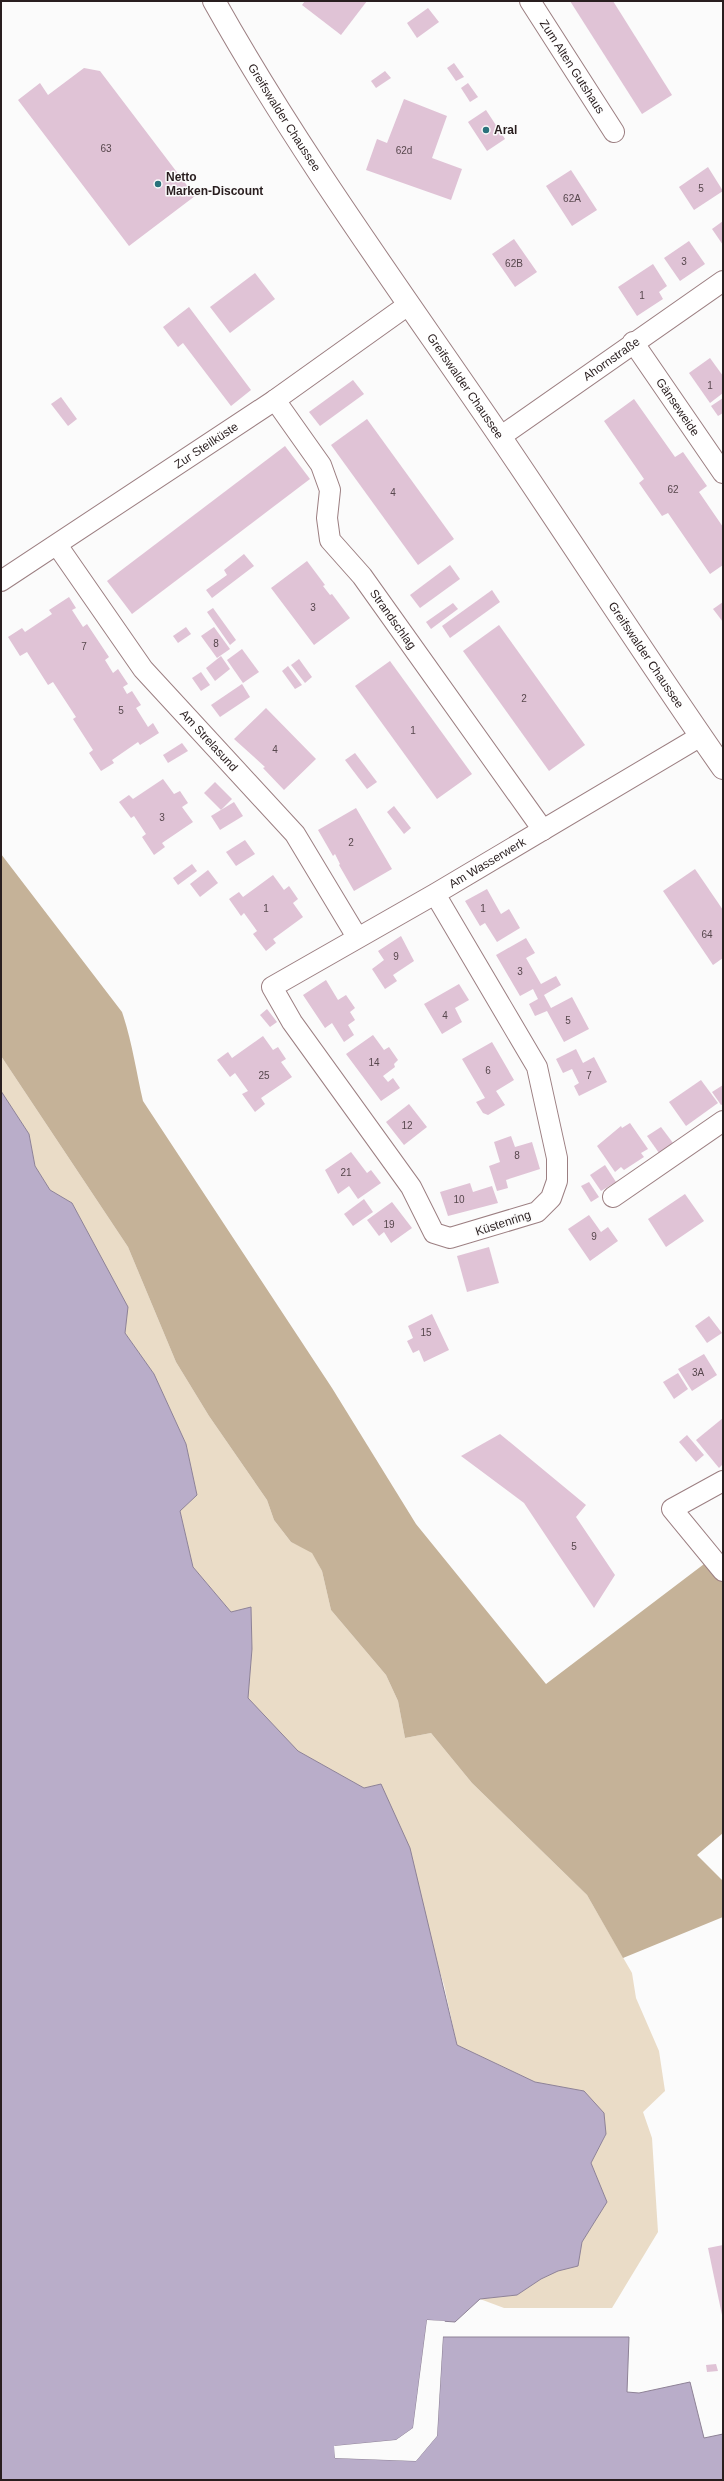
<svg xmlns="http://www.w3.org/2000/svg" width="724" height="2481" font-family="Helvetica,sans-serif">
<rect width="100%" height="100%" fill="#fbfbfb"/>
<path fill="#eadcc7" d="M 1,1056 L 128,1247 L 176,1362 L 209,1416 L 267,1500 L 274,1520 L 291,1542 L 312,1552 L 322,1571 L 331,1610 L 386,1675 L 398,1701 L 405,1738 L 431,1733 L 472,1783 L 587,1895 L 632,1973 L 636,1998 L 659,2051 L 665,2091 L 643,2112 L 652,2138 L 658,2232 L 612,2308 L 504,2308 L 480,2299 L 517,2295 L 541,2279 L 558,2271 L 578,2266 L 582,2242 L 607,2202 L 591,2163 L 606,2135 L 584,2091 L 535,2082 L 457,2045 L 444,1985 L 381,1784 L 364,1788 L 298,1751 L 247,1698 L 252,1649 L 251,1607 L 231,1612 L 193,1567 L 180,1511 L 197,1495 L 186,1444 L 154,1374 L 125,1333 L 127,1307 L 72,1203 L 50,1190 L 35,1166 L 29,1134 L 1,1091 Z"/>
<path fill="#c5b298" d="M 1,854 L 122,1012 C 132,1041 136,1071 143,1101 L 332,1388 L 416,1524 L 546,1684 L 712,1558 L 723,1571 L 723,1833 L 697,1855 L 723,1881 L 723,1917 L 623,1958 L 587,1895 L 472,1783 L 431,1733 L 405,1738 L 398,1701 L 386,1675 L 331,1610 L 322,1571 L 312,1553 L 291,1542 L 274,1520 L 267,1500 L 209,1416 L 176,1362 L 128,1247 L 1,1056 Z"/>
<path fill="#b9adc9" stroke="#8e8296" d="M 1,1091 L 29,1134 L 35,1166 L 50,1190 L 72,1203 L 128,1307 L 125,1333 L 154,1374 L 186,1444 L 197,1495 L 180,1511 L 193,1567 L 231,1612 L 251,1607 L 252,1649 L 248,1698 L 298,1751 L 364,1788 L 381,1784 L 410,1848 L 457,2045 L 535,2082 L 584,2091 L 604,2113 L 606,2134 L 591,2163 L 607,2202 L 582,2242 L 578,2266 L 558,2271 L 541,2279 L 517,2295 L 480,2299 L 455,2322 L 427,2320 L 413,2428 L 396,2440 L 335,2446 L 335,2458 L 416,2461 L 437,2436 L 443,2337 L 629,2337 L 627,2392 L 639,2393 L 690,2382 L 704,2438 L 723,2434 L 723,2480 L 1,2480 Z"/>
<path fill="#fbfbfb" d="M 427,2320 L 445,2321 L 444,2323 L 429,2322 L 415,2429 L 396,2442 L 337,2448 L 337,2456 L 415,2459 L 435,2435 L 441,2336 L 443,2335 L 437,2436 L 416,2461 L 335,2458 L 334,2446 L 396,2440 L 413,2428 Z"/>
<g fill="#e0c3d6">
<path d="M 305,1 L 367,1 L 341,35 L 302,5 Z"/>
<path d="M 570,1 L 613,1 L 672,95 L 642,114 Z"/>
<path d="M 428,8 L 439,22 L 417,38 L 407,23 Z"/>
<path d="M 454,63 L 464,77 L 456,81 L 447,68 Z"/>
<path d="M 84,68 L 100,71 L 195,196 L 129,246 L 18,100 L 40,83 L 48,95 Z"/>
<path d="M 385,71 L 391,78 L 376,88 L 371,81 Z"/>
<path d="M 468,83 L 478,97 L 470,102 L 461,88 Z"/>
<path d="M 404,99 L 447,116 L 432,158 L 462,169 L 451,200 L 366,170 L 377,139 L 387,143 Z"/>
<path d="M 486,110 L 505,139 L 487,151 L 468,122 Z"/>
<path d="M 708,167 L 723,191 L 694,210 L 679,187 Z"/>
<path d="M 571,170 L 597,210 L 572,226 L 546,186 Z"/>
<path d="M 723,221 L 723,245 L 712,229 Z"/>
<path d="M 514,239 L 537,272 L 515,287 L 492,254 Z"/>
<path d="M 689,241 L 705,264 L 680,281 L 664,258 Z"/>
<path d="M 653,264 L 667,286 L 659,292 L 663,299 L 637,316 L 618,287 Z"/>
<path d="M 255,273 L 275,299 L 230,333 L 210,307 Z"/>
<path d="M 189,307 L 251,390 L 231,406 L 183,343 L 178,347 L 163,327 Z"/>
<path d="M 710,358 L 723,376 L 723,393 L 710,403 L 689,373 Z"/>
<path d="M 353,380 L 364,394 L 320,426 L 309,412 Z"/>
<path d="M 61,397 L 77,419 L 68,426 L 51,404 Z"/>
<path d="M 723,398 L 723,413 L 718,416 L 711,406 Z"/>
<path d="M 634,399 L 675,457 L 683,452 L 707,486 L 699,492 L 723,527 L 723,565 L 710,574 L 668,513 L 662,516 L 639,483 L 644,479 L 604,421 Z"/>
<path d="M 367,419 L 454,539 L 418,565 L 331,445 Z"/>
<path d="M 285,446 L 310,479 L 132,614 L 107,581 Z"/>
<path d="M 244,554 L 254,566 L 212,598 L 206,590 L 227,575 L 224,570 Z"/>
<path d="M 307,561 L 325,585 L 323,586 L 330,595 L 332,594 L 350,618 L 314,645 L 271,588 Z"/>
<path d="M 450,565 L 460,579 L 420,608 L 410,595 Z"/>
<path d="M 492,590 L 500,602 L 450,638 L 442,626 Z"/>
<path d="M 69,597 L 76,608 L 72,610 L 83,627 L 87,624 L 109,657 L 105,660 L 113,673 L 118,669 L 128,684 L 123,687 L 127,694 L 132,691 L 141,705 L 136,708 L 148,727 L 153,723 L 159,733 L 140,745 L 138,742 L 112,760 L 114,763 L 101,771 L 89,753 L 93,750 L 73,719 L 76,717 L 53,682 L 48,685 L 27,652 L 20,656 L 8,637 L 22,628 L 25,632 L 52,614 L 49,610 Z"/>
<path d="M 723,602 L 723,622 L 713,609 Z"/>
<path d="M 453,603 L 458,609 L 431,629 L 426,622 Z"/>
<path d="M 213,608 L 236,640 L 230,645 L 207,612 Z"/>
<path d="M 499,625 L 585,745 L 549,771 L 463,651 Z"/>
<path d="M 186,627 L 191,634 L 178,643 L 173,636 Z"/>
<path d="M 214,627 L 230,649 L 217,658 L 201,636 Z"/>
<path d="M 242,649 L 259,672 L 243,683 L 227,660 Z"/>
<path d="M 221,656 L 230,669 L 215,681 L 206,668 Z"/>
<path d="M 299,659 L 312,677 L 305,683 L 291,665 Z"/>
<path d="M 390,661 L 472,774 L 437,799 L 355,686 Z"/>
<path d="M 288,666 L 302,685 L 295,689 L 282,671 Z"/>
<path d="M 201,672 L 210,685 L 201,691 L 192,678 Z"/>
<path d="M 242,684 L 250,697 L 220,717 L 211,705 Z"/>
<path d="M 266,708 L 316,759 L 284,790 L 263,768 L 265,767 L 234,739 Z"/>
<path d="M 182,743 L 188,751 L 168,763 L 163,755 Z"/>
<path d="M 355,753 L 377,782 L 367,789 L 345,760 Z"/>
<path d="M 163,779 L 174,794 L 180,791 L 188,803 L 182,807 L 193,822 L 162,843 L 165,847 L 154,855 L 142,837 L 146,834 L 134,816 L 131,818 L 119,802 L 129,795 L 133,799 Z"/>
<path d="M 215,782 L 232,799 L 221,810 L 204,793 Z"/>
<path d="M 234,802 L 243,816 L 220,830 L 211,816 Z"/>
<path d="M 394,806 L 411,828 L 404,834 L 387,812 Z"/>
<path d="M 356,808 L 392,869 L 354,891 L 339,865 L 340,864 L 335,854 L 333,856 L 318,830 Z"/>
<path d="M 245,840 L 255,854 L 236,866 L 226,852 Z"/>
<path d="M 192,864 L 197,871 L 178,885 L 173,878 Z"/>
<path d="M 695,869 L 723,910 L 723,958 L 713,965 L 663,891 Z"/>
<path d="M 208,870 L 218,883 L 200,897 L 190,884 Z"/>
<path d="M 273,875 L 284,890 L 289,886 L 298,899 L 293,903 L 303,917 L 273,939 L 276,943 L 266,951 L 253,934 L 257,931 L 244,913 L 241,916 L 229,899 L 239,892 L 243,897 Z"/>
<path d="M 487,889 L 501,914 L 509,909 L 520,928 L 497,942 L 485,923 L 480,926 L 465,901 Z"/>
<path d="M 401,936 L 414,961 L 393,975 L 397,981 L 385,989 L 372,969 L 384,960 L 378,951 Z"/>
<path d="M 526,938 L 535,953 L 526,958 L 541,984 L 556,976 L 561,985 L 544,995 L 551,1008 L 572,997 L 589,1029 L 564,1042 L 547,1011 L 535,1016 L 529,1004 L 538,999 L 533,989 L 520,996 L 496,955 Z"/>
<path d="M 326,980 L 338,1000 L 346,995 L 355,1008 L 350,1012 L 355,1020 L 348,1025 L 354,1035 L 344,1042 L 332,1023 L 325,1028 L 303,995 Z"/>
<path d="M 459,984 L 469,1000 L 455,1008 L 462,1022 L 442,1034 L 424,1004 Z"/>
<path d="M 267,1009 L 277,1022 L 270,1027 L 260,1015 Z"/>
<path d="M 373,1035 L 384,1050 L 389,1047 L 398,1060 L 394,1064 L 395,1067 L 383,1076 L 388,1082 L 393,1078 L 400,1088 L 381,1101 L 346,1054 Z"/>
<path d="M 263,1036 L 273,1050 L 278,1047 L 286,1059 L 281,1062 L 292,1077 L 261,1098 L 265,1104 L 255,1112 L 242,1094 L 248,1091 L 235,1073 L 230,1077 L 217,1060 L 228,1052 L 232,1058 Z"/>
<path d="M 492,1042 L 514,1080 L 496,1091 L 505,1105 L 488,1115 L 483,1113 L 476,1102 L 485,1098 L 462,1059 Z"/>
<path d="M 576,1049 L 583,1063 L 594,1057 L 607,1082 L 579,1096 L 574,1086 L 579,1083 L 572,1069 L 563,1073 L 556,1059 Z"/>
<path d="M 701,1080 L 718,1103 L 686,1126 L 669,1102 Z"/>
<path d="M 723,1085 L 723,1104 L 721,1105 L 712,1092 Z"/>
<path d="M 409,1104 L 427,1127 L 404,1145 L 386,1122 Z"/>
<path d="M 630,1123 L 648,1149 L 641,1153 L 644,1157 L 624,1170 L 621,1167 L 615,1172 L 597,1146 L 621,1126 L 622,1128 Z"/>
<path d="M 661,1127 L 673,1143 L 659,1153 L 647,1136 Z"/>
<path d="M 511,1136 L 515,1147 L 532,1142 L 540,1169 L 506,1180 L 508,1188 L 497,1191 L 489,1166 L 500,1162 L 494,1142 Z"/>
<path d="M 351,1152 L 367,1173 L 371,1170 L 381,1183 L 358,1199 L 349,1186 L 338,1194 L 325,1170 Z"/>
<path d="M 605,1165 L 616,1182 L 601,1191 L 590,1175 Z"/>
<path d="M 589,1182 L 599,1197 L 591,1202 L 581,1186 Z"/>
<path d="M 470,1183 L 473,1192 L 492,1186 L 498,1203 L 448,1216 L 440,1192 Z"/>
<path d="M 685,1194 L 704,1221 L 666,1247 L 648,1219 Z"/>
<path d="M 364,1199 L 373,1212 L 353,1226 L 344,1214 Z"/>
<path d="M 392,1202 L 412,1228 L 391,1243 L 384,1232 L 379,1236 L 367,1220 Z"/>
<path d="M 589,1215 L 601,1232 L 608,1227 L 618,1241 L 590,1261 L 568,1229 Z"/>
<path d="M 489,1247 L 499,1283 L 467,1292 L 457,1256 Z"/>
<path d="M 432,1314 L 449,1350 L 424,1362 L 419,1350 L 413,1353 L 407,1341 L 413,1338 L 408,1326 Z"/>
<path d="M 709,1316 L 722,1333 L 707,1343 L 695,1326 Z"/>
<path d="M 704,1354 L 717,1375 L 692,1391 L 678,1369 Z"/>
<path d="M 678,1373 L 688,1389 L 674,1399 L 663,1382 Z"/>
<path d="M 723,1418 L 723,1464 L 719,1468 L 696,1440 Z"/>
<path d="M 500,1434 L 586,1505 L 576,1517 L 615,1575 L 594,1608 L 524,1503 L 461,1456 Z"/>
<path d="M 687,1435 L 704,1455 L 696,1462 L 679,1442 Z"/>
<path d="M 723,2245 L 723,2315 L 722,2315 L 708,2248 Z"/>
<path d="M 716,2364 L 718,2371 L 707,2372 L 706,2365 Z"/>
</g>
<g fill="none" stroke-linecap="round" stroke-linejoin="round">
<g stroke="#9c7f82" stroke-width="22">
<g id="minor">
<path id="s1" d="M 530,1 L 614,132"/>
<path id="s2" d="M 633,342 L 723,473"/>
<path id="s3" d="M 275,400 L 321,465 L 330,490 L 327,518 L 330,540 L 362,576 L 543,830"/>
<path id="s4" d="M 500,437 L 723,281"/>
<path id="s5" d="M 57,545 L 143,669 L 295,834 L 357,937"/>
<path id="s6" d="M 1,581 L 275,400 L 408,305"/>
<path id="s7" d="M 435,894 L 537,1067 L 557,1158 L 557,1181 L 551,1198 L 537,1212 L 450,1238 L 434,1233 L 411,1187 L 292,1022 L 272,987 L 435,894 L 701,736"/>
<path d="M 613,1197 L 723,1121"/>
<path d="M 723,1481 L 672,1509 L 723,1571"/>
</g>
</g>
<g stroke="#9c7f82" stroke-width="24">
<g id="major">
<path id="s8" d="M 214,1 C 299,153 403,294 501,438 C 575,547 647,659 723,768"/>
</g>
</g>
<use href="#minor" stroke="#fff" stroke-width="20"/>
<use href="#major" stroke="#fff" stroke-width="22"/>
</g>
<g fill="#2a727c" stroke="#fbfbfb" stroke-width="1.5">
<circle cx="486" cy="130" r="4"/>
<circle cx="158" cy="184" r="4"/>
</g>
<g text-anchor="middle" stroke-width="3" stroke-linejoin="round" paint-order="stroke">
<g font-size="10" fill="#57474d">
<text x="106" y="152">63</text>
<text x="404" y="154">62d</text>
<text x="701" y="192">5</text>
<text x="572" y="202">62A</text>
<text x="684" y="265">3</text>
<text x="514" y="267">62B</text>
<text x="642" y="299">1</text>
<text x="710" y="389">1</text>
<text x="673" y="493">62</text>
<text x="393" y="496">4</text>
<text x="313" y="611">3</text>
<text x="216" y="647">8</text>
<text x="84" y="650">7</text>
<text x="524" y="702">2</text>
<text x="121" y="714">5</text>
<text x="413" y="734">1</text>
<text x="275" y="753">4</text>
<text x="162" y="821">3</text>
<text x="351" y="846">2</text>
<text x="266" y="912">1</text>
<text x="483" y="912">1</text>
<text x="707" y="938">64</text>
<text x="396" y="960">9</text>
<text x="520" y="975">3</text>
<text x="445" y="1019">4</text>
<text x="568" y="1024">5</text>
<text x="374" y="1066">14</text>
<text x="488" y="1074">6</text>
<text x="264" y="1079">25</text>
<text x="589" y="1079">7</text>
<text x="407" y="1129">12</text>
<text x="517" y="1159">8</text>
<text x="346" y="1176">21</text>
<text x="459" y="1203">10</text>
<text x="389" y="1228">19</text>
<text x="594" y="1240">9</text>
<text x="426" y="1336">15</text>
<text x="698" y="1376">3A</text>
<text x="574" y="1550">5</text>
</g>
<g font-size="12" fill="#291e1f" stroke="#fbfbfb">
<text dy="4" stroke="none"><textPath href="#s1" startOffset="78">Zum Alten Gutshaus</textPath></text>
<text dy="4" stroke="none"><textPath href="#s8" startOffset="136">Greifswalder Chaussee</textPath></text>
<text dy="4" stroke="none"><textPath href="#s4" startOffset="136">Ahornstraße</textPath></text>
<text dy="4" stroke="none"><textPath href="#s8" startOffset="460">Greifswalder Chaussee</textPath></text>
<text dy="4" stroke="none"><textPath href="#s2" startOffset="79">Gänseweide</textPath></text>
<text dy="4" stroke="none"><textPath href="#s6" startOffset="246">Zur Steilküste</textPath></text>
<text dy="4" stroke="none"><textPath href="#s3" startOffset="258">Strandschlag</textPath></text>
<text dy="4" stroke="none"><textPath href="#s8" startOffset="784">Greifswalder Chaussee</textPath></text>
<text dy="4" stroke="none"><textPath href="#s5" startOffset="248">Am Strelasund</textPath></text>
<text dy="4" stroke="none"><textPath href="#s7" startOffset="1006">Am Wasserwerk</textPath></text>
<text transform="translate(503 1223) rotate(-18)" y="4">Küstenring</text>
</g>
<g font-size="12" font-weight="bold" fill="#291e1f" stroke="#fbfbfb" text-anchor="start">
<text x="494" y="134">Aral</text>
<text x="166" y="181">Netto<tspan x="166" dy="14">Marken-Discount</tspan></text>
</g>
</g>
<rect width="724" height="2481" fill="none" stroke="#291e1f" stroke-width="4"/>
</svg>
